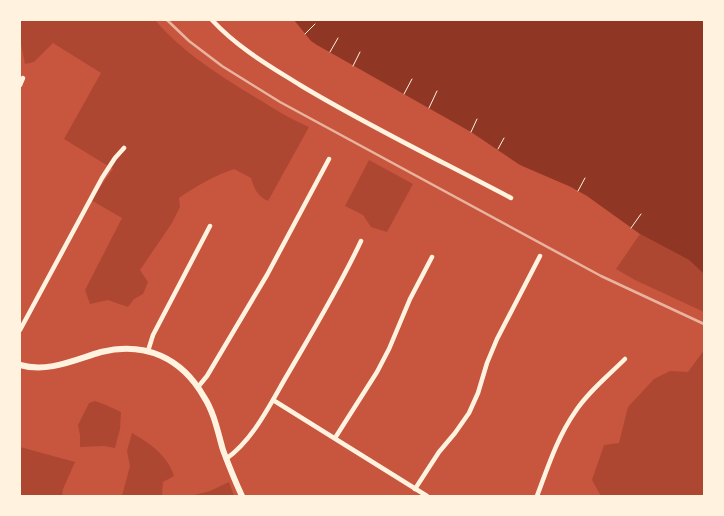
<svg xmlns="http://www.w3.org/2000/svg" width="724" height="516" font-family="'Golos Text',sans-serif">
<rect width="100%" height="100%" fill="#c8553d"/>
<g fill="#ae4732">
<path d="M 20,20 L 155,20 C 181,51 220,76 255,97 C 273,108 290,119 309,127 L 268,201 C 258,196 254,189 251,178 L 234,169 C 214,176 196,186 179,198 L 180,207 L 172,223 L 140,270 L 148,282 L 143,294 L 134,299 L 128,307 L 108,300 L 90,304 L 85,290 L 122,218 L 91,200 L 113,169 L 64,139 L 101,73 L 53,43 L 34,62 L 25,64 L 20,39 Z"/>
<path d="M 369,160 L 413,184 L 387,232 L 371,227 L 363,215 L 345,206 Z"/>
<path d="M 640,234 L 689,260 L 704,274 L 704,312 L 635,280 L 616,269 Z"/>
<path d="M 704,350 L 704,496 L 601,496 L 592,480 L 604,445 L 619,443 L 628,407 L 654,379 L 670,371 L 688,372 Z"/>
<path d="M 95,401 L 106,405 L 121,412 L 120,429 L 115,448 L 104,446 L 80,447 L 80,435 L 78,425 L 89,403 Z"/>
<path d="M 132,433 C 150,443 168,456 174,476 L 163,482 L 162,494 L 163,496 L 122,496 L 130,466 L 127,451 Z"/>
<path d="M 20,447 L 75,462 L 63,489 L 62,496 L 20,496 Z"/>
<path d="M 229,482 L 234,496 L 191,496 L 210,491 Z"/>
</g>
<path fill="#8f3625" d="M 294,20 L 704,20 L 704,274 L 689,260 L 640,234 L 587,196 L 571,187 L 520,165 L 471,132 L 317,45 L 311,41 Z"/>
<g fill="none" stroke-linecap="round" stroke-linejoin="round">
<g stroke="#fff3e0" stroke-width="1">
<path d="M 305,34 L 315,24"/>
<path d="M 330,52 L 338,38"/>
<path d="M 353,66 L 360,52"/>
<path d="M 404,94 L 412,79"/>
<path d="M 429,108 L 437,91"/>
<path d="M 471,132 L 477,119"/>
<path d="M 498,149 L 504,138"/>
<path d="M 578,191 L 585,178"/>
<path d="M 631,228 L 641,214"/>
</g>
<g stroke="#fff3e0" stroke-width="4.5">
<path d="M 212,20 C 238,48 268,65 300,85 C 368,126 441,161 511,198"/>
<path d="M 20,85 L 23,78"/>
<path d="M 20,330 L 102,178 L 115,158 L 124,148"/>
<path d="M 148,351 L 153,335 L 210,226"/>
<path d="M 198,387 L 207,376 L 267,275 L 329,159"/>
<path d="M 273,400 L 427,496"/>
<path d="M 335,438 L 377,372 L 389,349 L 410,299 L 432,257"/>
<path d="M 226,459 C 255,438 271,402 289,372 C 314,329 340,286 361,241"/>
<path d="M 415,489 L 439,452 L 455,433 L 469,413 L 478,393 L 487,363 L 497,339 L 540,256"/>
<path d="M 537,496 C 548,467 557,438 575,412 C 588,392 608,376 625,359"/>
</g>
<path stroke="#fff3e0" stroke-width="6" d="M 20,365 C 48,373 74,360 101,352 C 145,341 182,358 204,397 C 214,412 218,433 223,450 C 229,466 235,481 242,496"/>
<path stroke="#e9b49f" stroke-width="2.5" d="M 167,20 L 189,41 L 222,66 L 280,102 L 601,276 L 704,324"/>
</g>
<rect width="724" height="516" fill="none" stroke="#fff3e0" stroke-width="42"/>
</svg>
